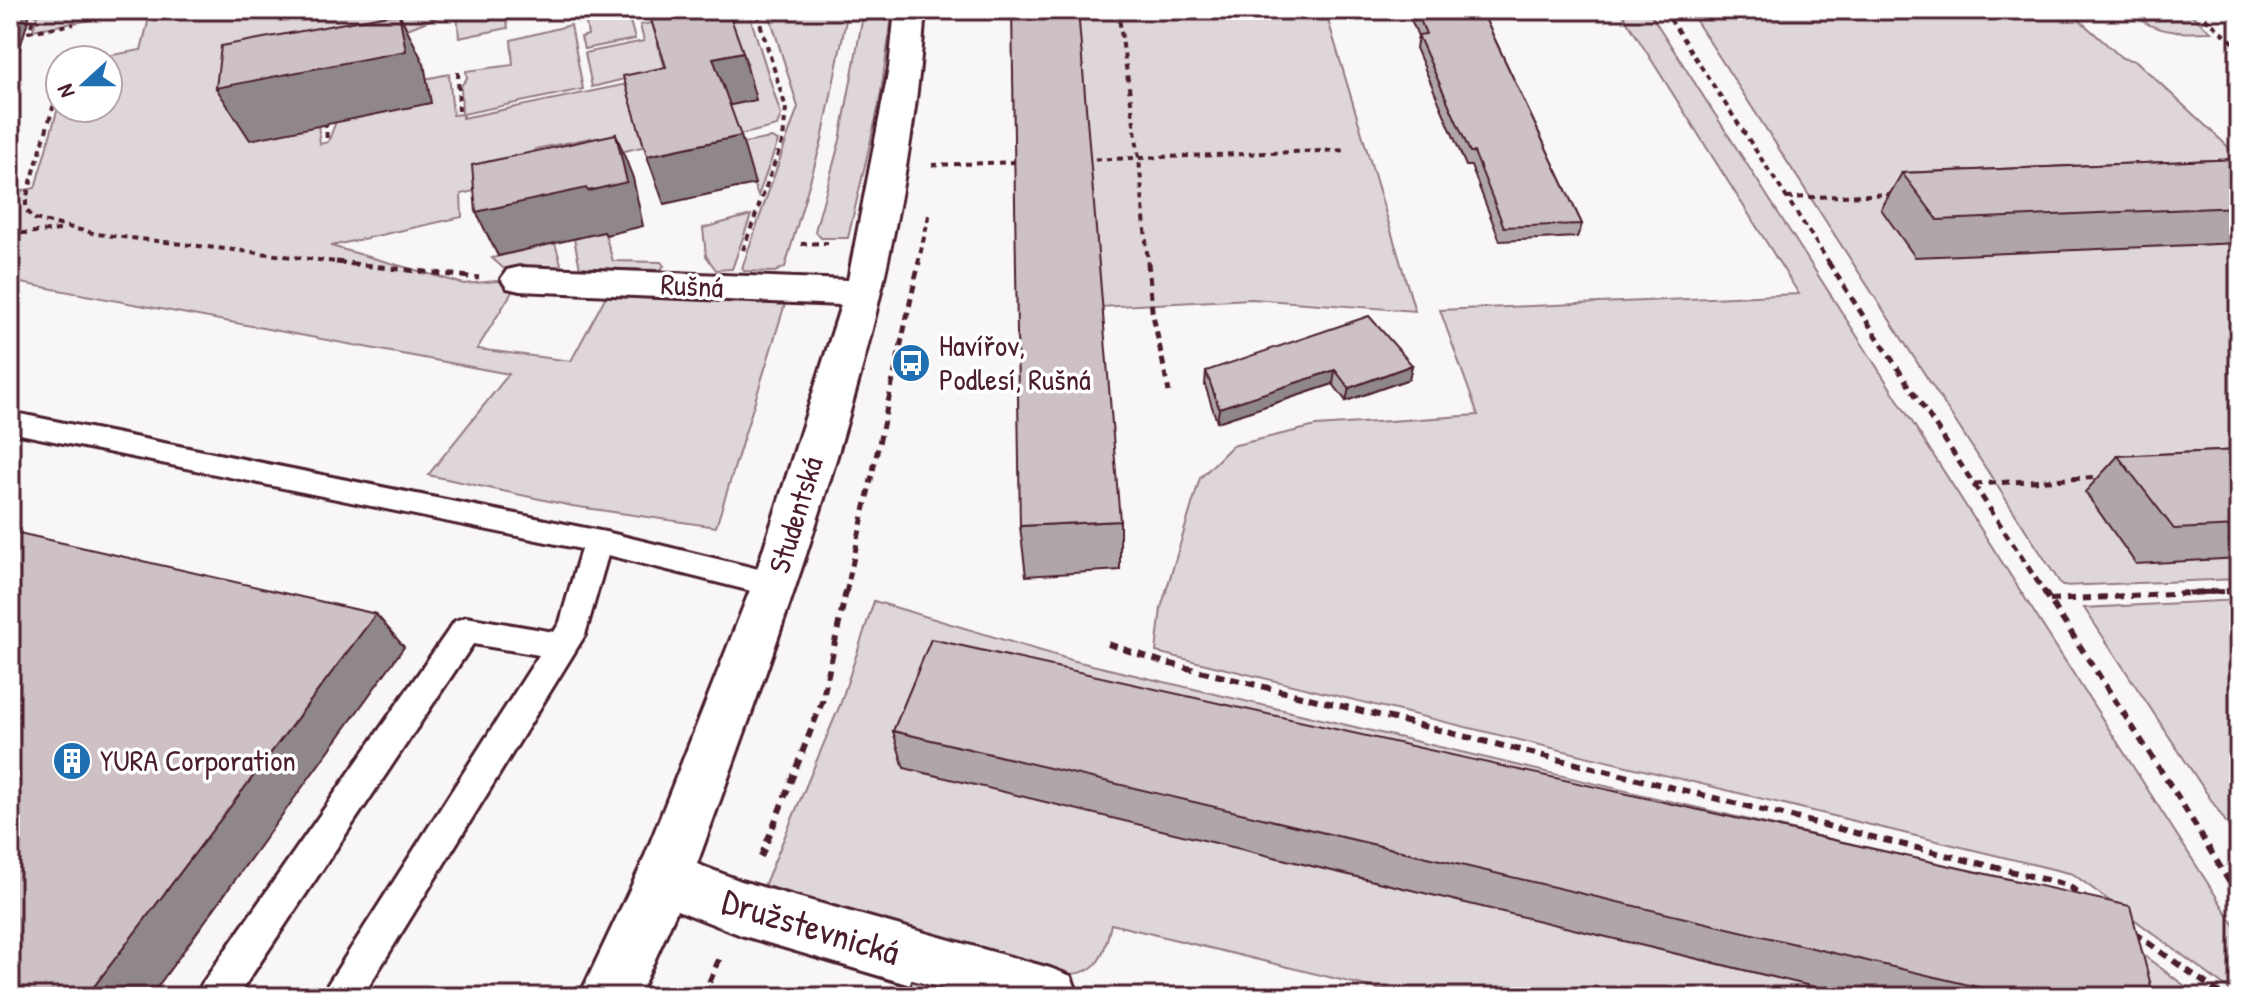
<svg xmlns="http://www.w3.org/2000/svg" width="2249" height="1007" font-family="'Patrick Hand',sans-serif">
<rect width="100%" height="100%" fill="#f8f6f7"/>
<filter id="ink" filterUnits="userSpaceOnUse"><feTurbulence type="fractalNoise" baseFrequency=".0125" numOctaves="2"/><feDisplacementMap in="SourceGraphic" scale="16" xChannelSelector="R" yChannelSelector="G"/><feConvolveMatrix kernelMatrix="1 2 1 2 8 2 1 2 1" color-interpolation-filters="sRGB"/></filter>
<g filter="url(#ink)">
<g fill="#ded6d9" stroke="#947a82" stroke-width="2">
<path d="M 39,10 L 149,10 L 33,30 Z"/>
<path d="M 151,10 L 442,10 L 442,15 L 325,62 L 318,123 L 320,144 L 328,142 L 337,119 L 350,119 L 386,112 L 420,80 L 449,74 L 453,115 L 462,114 L 461,86 L 467,78 L 466,71 L 513,65 L 511,40 L 571,25 L 583,89 L 463,114 L 463,118 L 656,78 L 646,146 L 595,158 L 591,138 L 535,149 L 538,170 L 491,187 L 461,194 L 462,217 L 331,246 L 464,284 L 520,279 L 477,349 L 571,361 L 613,283 L 789,291 L 716,527 L 572,506 L 428,475 L 509,374 L 10,281 L 10,193 L 35,188 L 60,101 L 60,108 L 108,108 L 108,60 L 84,60 L 141,50 Z"/>
<path d="M 457,10 L 505,10 L 508,28 L 459,38 Z"/>
<path d="M 728,10 L 748,10 L 781,115 L 777,126 L 735,136 L 718,108 L 738,67 L 748,64 L 720,15 L 729,13 Z"/>
<path d="M 768,10 L 848,10 L 822,140 L 785,267 L 775,272 L 744,271 L 742,268 L 798,107 Z"/>
<path d="M 864,10 L 893,10 L 879,105 L 848,238 L 821,238 L 815,231 L 840,140 Z"/>
<path d="M 1076,10 L 1325,10 L 1415,311 L 1252,299 L 1099,307 Z"/>
<path d="M 1620,10 L 1648,10 L 2239,932 L 2239,997 L 2073,874 L 1156,652 L 1161,608 L 1200,478 L 1232,446 L 1316,426 L 1478,415 L 1440,310 L 1799,294 Z"/>
<path d="M 1689,10 L 2068,10 L 2122,58 L 2136,61 L 2239,157 L 2239,579 L 2062,586 Z"/>
<path d="M 2156,10 L 2186,10 L 2211,32 C 2188,33 2163,34 2142,21 L 2166,19 Z"/>
<path d="M 649,13 L 630,21 L 635,39 L 584,49 L 581,37 L 588,35 L 586,23 L 597,21 L 598,23 Z"/>
<path d="M 652,23 L 665,69 L 592,87 L 585,53 L 644,41 L 640,25 Z"/>
<path d="M 771,138 L 778,141 L 758,196 L 738,144 Z"/>
<path d="M 751,215 L 732,269 L 716,270 L 706,256 L 703,228 Z"/>
<path d="M 604,231 L 613,261 L 661,262 L 664,266 L 660,270 L 580,268 L 574,239 Z"/>
<path d="M 555,243 L 561,264 L 555,269 L 503,268 L 492,258 Z"/>
<path d="M 2239,600 L 2239,842 L 2084,608 Z"/>
<path d="M 874,601 L 1075,661 L 2059,893 L 2200,997 L 1411,997 L 1111,924 C 1105,949 1102,973 1070,974 L 761,893 L 840,705 Z"/>
</g>
<g fill="none" stroke-linecap="round" stroke-linejoin="round">
<g stroke="#4a1f2b" stroke-width="6">
<path id="service" d="M 10,412 L 610,533 L 775,573 L 785,576 L 790,585 L 785,594 L 775,597 L 608,555 L 585,635 L 362,997 L 322,997 L 328,984 L 539,655 L 473,644 L 237,997 L 196,997 L 202,984 L 455,621 L 466,617 L 554,632 L 560,622 L 581,549 L 10,432 Z"/>
</g>
<g stroke="#4a1f2b" stroke-width="6">
<path id="minor" d="M 895,10 L 925,10 C 904,306 797,587 697,864 L 741,881 L 1050,968 L 1071,976 L 1079,997 L 951,997 L 741,935 L 677,910 L 638,997 L 579,997 L 641,866 L 752,585 L 841,305 L 520,291 L 507,288 L 501,279 L 507,270 L 520,267 L 848,280 L 889,68 Z"/>
</g>
<g stroke="#4a1f2b" stroke-width="4" stroke-dasharray="6 5" stroke-linecap="butt">
<path d="M 36,10 L 29,32 L 74,24"/>
<path d="M 1118,10 L 1139,158 L 1148,264"/>
<path d="M 1664,10 L 1830,264"/>
<path d="M 2196,10 L 2239,47"/>
<path d="M 458,72 L 459,114"/>
<path d="M 60,84 L 26,199 L 26,210 L 35,219 L 97,234 L 353,264"/>
<path d="M 326,121 L 327,143"/>
<path d="M 1084,160 L 1347,150"/>
<path d="M 932,165 L 1018,162"/>
<path d="M 1787,198 L 1894,194"/>
<path d="M 10,234 L 61,230"/>
<path d="M 801,244 L 828,243"/>
<path d="M 743,250 L 783,140 L 786,108 L 756,10"/>
<path d="M 918,264 L 930,211"/>
</g>
<g stroke="#4a1f2b" stroke-width="5" stroke-dasharray="8 6" stroke-linecap="butt">
<path d="M 336,262 L 479,278"/>
<path d="M 1148,262 L 1152,310 L 1169,392"/>
<path d="M 1828,262 L 2045,593"/>
<path d="M 1974,484 L 2102,477"/>
<path d="M 846,593 L 919,262"/>
<path d="M 2188,593 L 2239,591"/>
</g>
<g stroke="#4a1f2b" stroke-width="6" stroke-dasharray="9 7" stroke-linecap="butt">
<path d="M 2044,591 L 2178,797 L 2239,898"/>
<path d="M 2050,600 L 2230,591"/>
<path d="M 1108,644 L 1163,662 L 2067,885 L 2084,897"/>
<path d="M 761,857 L 822,702 L 846,591"/>
<path d="M 2134,933 L 2225,997"/>
<path d="M 703,997 L 721,955"/>
</g>
<use href="#service" fill="#fff" fill-rule="evenodd"/>
<use href="#minor" fill="#fff" fill-rule="evenodd"/>
</g>
<g fill="#b0a6a9" stroke="#4a1f2b" stroke-width="2">
<path d="M 1407,10 L 1481,10 L 1582,224 L 1577,237 L 1500,241 L 1471,166 L 1466,166 L 1416,48 L 1418,36 Z"/>
<path d="M 2239,159 L 2239,243 L 1915,257 L 1881,209 L 1902,173 Z"/>
<path d="M 1412,365 L 1409,379 L 1346,401 L 1333,384 L 1217,422 L 1205,385 L 1206,371 Z"/>
<path d="M 2239,450 L 2239,558 L 2136,564 L 2085,492 L 2118,456 Z"/>
<path d="M 1120,521 L 1120,570 L 1026,576 L 1020,526 Z"/>
<path d="M 893,731 L 2154,997 L 1856,997 L 904,768 Z"/>
</g>
<g fill="#908789" stroke="#4a1f2b" stroke-width="2">
<path d="M 10,10 L 31,10 L 10,82 Z"/>
<path d="M 399,13 L 424,64 L 431,103 L 250,140 L 216,88 Z"/>
<path d="M 743,52 L 756,100 L 726,106 L 713,58 Z"/>
<path d="M 616,134 L 633,178 L 643,226 L 606,235 L 604,232 L 498,256 L 476,212 Z"/>
<path d="M 741,136 L 755,184 L 664,204 L 647,156 Z"/>
<path d="M 1412,365 L 1409,379 L 1346,401 L 1349,388 Z"/>
<path d="M 1335,370 L 1333,384 L 1217,422 L 1219,408 Z"/>
<path d="M 376,614 L 404,647 L 150,997 L 86,997 Z"/>
</g>
<g fill="#cdc1c4" stroke="#4a1f2b" stroke-width="2">
<path d="M 648,10 L 728,10 L 743,52 L 713,58 L 741,136 L 647,156 L 623,76 L 666,67 Z"/>
<path d="M 1012,10 L 1078,10 L 1120,521 L 1020,526 Z"/>
<path d="M 1416,10 L 1481,10 L 1582,224 L 1504,227 L 1474,152 L 1470,152 L 1418,35 L 1426,34 Z"/>
<path d="M 399,13 L 406,51 L 216,88 L 221,46 Z"/>
<path d="M 616,134 L 627,182 L 588,191 L 586,188 L 476,212 L 472,165 Z"/>
<path d="M 2239,159 L 2239,207 L 1938,220 L 1902,173 Z"/>
<path d="M 1369,316 L 1412,365 L 1349,388 L 1335,370 L 1219,408 L 1206,371 Z"/>
<path d="M 2239,450 L 2239,526 L 2174,529 L 2118,456 Z"/>
<path d="M 10,531 L 376,614 L 86,997 L 10,997 Z"/>
<path d="M 931,639 L 2130,906 L 2154,997 L 2020,997 L 893,731 Z"/>
<path d="M 912,981 L 947,991 L 972,991 L 994,997 L 907,997 Z"/>
</g>
</g>
<defs>
<g id="bus-disc" transform="scale(2)"><circle r="9.5" fill="#1f6fb2" stroke="#fff"/><path d="M-5-6H5V4H4V6H2V4H-2V6H-4V4H-5ZM-3.5-4V0h7V-4ZM-3.5 1.2v1.5H-2V1.2ZM2 1.2v1.5H3.5V1.2Z" fill="#fff"/></g>
<g id="building-disc" transform="scale(2)"><circle r="9.5" fill="#1f6fb2" stroke="#fff"/><path d="M-4-6H4V6H1V3H-1V6H-4ZM-2.5-4.3h1.7v1.8h-1.7ZM.8-4.3h1.7v1.8H.8ZM-2.5-1h1.7V.8h-1.7ZM.8-1h1.7V.8H.8Z" fill="#fff"/></g>
</defs>
<g fill-rule="evenodd">
<use href="#bus-disc" x="911" y="363"/>
<use href="#building-disc" x="72" y="761"/>
</g>
<g text-anchor="middle" stroke-width="7" stroke-linejoin="round" paint-order="stroke">
<g font-size="30" fill="#4a1f2b" stroke="#fff">
<text transform="translate(692 286) rotate(3)" y="10">Rušná</text>
<text transform="translate(796 515) rotate(-73)" y="10">Studentská</text>
</g>
<g font-size="30" fill="#4a1f2b" stroke="#fff" text-anchor="start">
<text x="939" y="356">Havířov,<tspan x="939" dy="34">Podlesí, Rušná</tspan></text>
<text x="100" y="771">YURA Corporation</text>
</g>
<g font-size="36" fill="#4a1f2b" stroke="#fff">
<text transform="translate(811 926) rotate(17)" y="13">Družstevnická</text>
</g>
</g>
<rect width="2249" height="1007" fill="none" stroke="#fff" stroke-width="40"/>
<rect x="20" y="20" width="2209" height="967" fill="none" stroke="#4a1f2b" stroke-width="3" filter="url(#ink)"/>
<g transform="translate(84 84) rotate(249)"><circle r="38" fill="#ffffff" stroke="#b7a5aa" stroke-width="2"/>
<path d="M0-6L14 30L0 20L-14 30Z" fill="#1f6fb2"/>
<text y="-12" font-size="22" font-weight="bold" text-anchor="middle" fill="#4a1f2b">N</text>
</g>
</svg>
